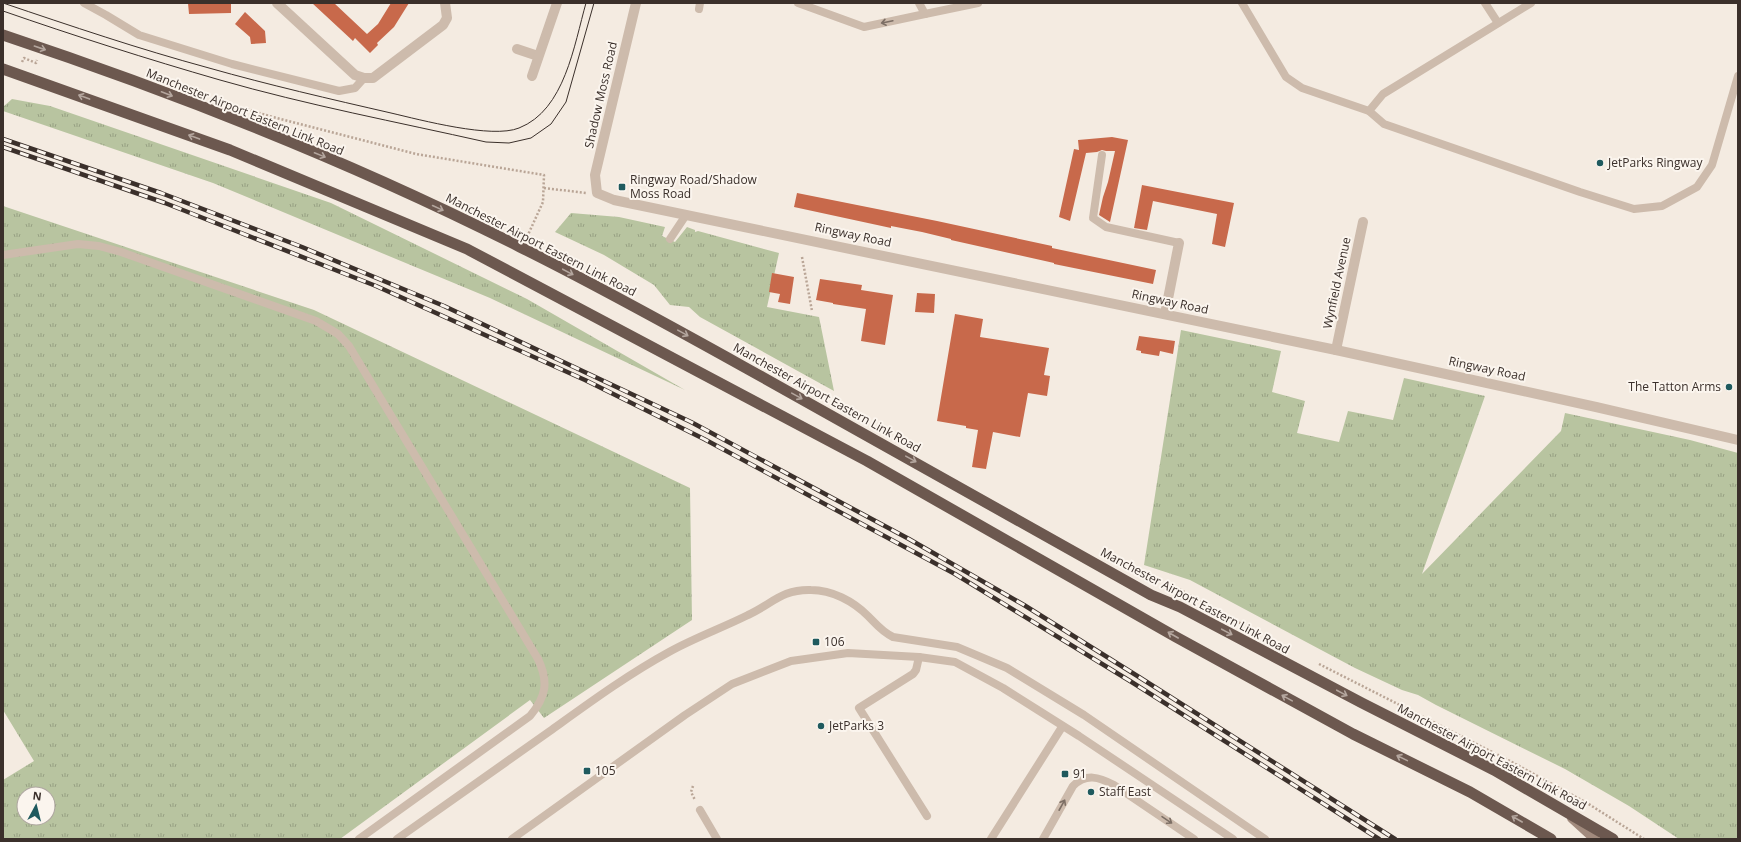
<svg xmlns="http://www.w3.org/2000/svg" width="1741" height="842" font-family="'Open Sans',sans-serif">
<defs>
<pattern id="grass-tufts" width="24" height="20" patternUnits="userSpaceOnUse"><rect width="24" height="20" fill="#b8c4a0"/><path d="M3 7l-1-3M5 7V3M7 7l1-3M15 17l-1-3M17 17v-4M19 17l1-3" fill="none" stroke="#97a083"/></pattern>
</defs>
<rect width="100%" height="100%" fill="#f4ebe1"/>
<g fill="url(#grass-tufts)" fill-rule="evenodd">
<path d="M 12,99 L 50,106 L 331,203 L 527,299 L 685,390 L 490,298 L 213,183 L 3,111 L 3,107 Z"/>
<path d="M 3,206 L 314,310 L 690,488 L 692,620 L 544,718 L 530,700 L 340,839 L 3,839 L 3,780 L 34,761 L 3,710 ZM 24,794 L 48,794 L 48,818 L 24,818 Z"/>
<path d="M 571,213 L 619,217 L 665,227 L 662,236 L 675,242 L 687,227 L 695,230 L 695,232 L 698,231 L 779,253 L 767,307 L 819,317 L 834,391 L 700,317 L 689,307 L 670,305 L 654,285 L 604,255 L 555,232 Z"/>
<path d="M 1181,330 L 1281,351 L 1272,392 L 1305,401 L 1297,433 L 1339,442 L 1348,411 L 1393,420 L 1404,378 L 1485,396 L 1422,574 L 1561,431 L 1565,413 L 1690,440 L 1738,453 L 1738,839 L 1679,839 L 1629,806 L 1565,769 L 1436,705 L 1418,695 L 1402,690 L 1355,668 L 1190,580 L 1144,565 Z"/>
</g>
<g fill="#c8694b">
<path d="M 188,3 L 231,3 L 231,13 L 189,14 Z"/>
<path d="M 312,3 L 334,3 L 367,34 L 378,24 L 391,3 L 409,3 L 394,27 L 377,43 L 378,45 L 370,53 L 355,38 L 353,41 Z"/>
<path d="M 245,12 L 265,31 L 266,43 L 251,44 L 250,37 L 235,24 Z"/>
<path d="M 1112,137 L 1128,140 L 1110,222 L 1099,215 L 1103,197 L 1108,182 L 1115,151 L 1106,151 L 1102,150 L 1097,152 L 1086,153 L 1070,221 L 1059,217 L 1074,149 L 1079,150 L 1078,140 Z"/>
<path d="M 1142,185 L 1234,203 L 1225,247 L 1212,244 L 1217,214 L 1153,201 L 1147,230 L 1134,228 Z"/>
<path d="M 797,193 L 937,221 L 1052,246 L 1052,248 L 1156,270 L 1153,284 L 1054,264 L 1054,263 L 951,240 L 951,239 L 922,232 L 891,226 L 891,228 L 794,207 Z"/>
<path d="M 772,273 L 794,277 L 790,304 L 778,302 L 780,294 L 769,292 Z"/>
<path d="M 820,279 L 862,285 L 861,290 L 893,295 L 885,345 L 861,341 L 866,309 L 833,304 L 833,303 L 816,300 Z"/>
<path d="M 917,293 L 935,294 L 934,313 L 915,312 Z"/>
<path d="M 955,314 L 983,319 L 980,337 L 1049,348 L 1044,375 L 1050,376 L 1047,396 L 1028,393 L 1020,437 L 993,432 L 986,469 L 972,467 L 978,430 L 966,428 L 966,426 L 937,421 Z"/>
<path d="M 1139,336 L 1175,341 L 1173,354 L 1160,351 L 1159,356 L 1141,353 L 1141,351 L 1136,350 Z"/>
</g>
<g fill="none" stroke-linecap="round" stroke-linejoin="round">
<g stroke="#b9a596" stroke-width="2.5" stroke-dasharray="2 2" stroke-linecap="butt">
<path d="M 22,62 L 24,58 L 36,63 L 37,60"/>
<path d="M 247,109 L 269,116 L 416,154 L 544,175 L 543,202 L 527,237"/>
<path d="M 544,188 L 586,193"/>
<path d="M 802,257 L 812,311"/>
<path d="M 1164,585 L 1179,589 L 1242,624"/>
<path d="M 1319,664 L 1510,761 L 1587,803 L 1644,839"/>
<path d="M 693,786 L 691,792 L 695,800"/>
<path d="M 1738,839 L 1738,838"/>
</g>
<g stroke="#cdbbac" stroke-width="8">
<path d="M 84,3 L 106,15 L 139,35 L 232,64 L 339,91 L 355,88 L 364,78"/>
<path d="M 798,3 L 864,27 L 925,14"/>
<path d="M 919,3 L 925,14 L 978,3"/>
<path d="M 1242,3 L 1286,77 L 1302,88 L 1369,111 L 1384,124 L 1580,192 L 1634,209 L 1662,206 L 1697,187 L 1712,165 L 1738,76"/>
<path d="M 1485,3 L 1498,23"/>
<path d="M 699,9 L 700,3"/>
<path d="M 1369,111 L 1383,94 L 1531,3"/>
<path d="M 1102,155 L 1093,218 L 1106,227 L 1179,243"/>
<path d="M 670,239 L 686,215"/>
<path d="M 3,255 L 78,244 L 99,246 L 121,252 L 316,321 L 338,334 L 349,346 L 538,659 C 549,682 546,697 530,716 L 359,839"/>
<path d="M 919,657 L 916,670 L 913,674 L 859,708 L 927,816"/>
<path d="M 700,810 L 717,839"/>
<path d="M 397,839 C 448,803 499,767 550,731 C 589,703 627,675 669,652 C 694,638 722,628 748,615 C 772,604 782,589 811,590 C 832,590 853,601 868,616 C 876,624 882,632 893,637 L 957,647 L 1007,668 L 1084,715 L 1265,839"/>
<path d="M 512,839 L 685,715 L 732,684 L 791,661 L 848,653 L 919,657 L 955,662 L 1003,688 L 1079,736 L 1233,839"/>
<path d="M 991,839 L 1062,727"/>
<path d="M 1043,839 L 1073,786 C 1086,773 1099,777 1114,785 L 1194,839"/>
</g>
<g stroke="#cdbbac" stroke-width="10">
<path d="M 277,3 L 355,75 L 364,78 L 373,78 L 443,25 L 447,18 L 445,3"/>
<path d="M 517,49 L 538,56"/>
<path d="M 532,76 L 557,3"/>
<path d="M 1165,314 L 1179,243"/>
<path d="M 1336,350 L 1363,222"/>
</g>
<path stroke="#cdbbac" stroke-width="10" d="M 636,3 L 595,175 L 597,193 L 614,200 L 1336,350 L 1596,407 L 1738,440"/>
<path stroke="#a18a7d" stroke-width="10" d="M 1572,818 L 1595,839"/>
<g stroke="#6c584f" stroke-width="11">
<path d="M 3,35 C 180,94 354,163 520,247 C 603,288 683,333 764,378 C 893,449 1022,522 1151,595 L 1180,607 L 1362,703 L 1494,770 L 1613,839"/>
<path d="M 3,69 L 230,150 L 467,249 L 867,461 L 1176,637 L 1353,734 L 1470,792 L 1551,839"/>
</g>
<g stroke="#3b302b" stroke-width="1">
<path d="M 3,3 C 71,26 139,49 209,68 C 269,85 330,99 391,113 C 421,120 492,139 519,128 C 565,110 574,45 586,3"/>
<path d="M 3,11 C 75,36 147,59 220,80 C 307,105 397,122 486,142 L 509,143 L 531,138 L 551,124 L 566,102 L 594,3"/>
</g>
<g stroke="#3b302b" stroke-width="4.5">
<g id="rail">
<path d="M 3,139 L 161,193 L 302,247 L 444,306 L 691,422 L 909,539 L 1024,605 L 1139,677 L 1395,839"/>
<path d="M 3,147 L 165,203 L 376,286 L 585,380 L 704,439 L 955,574 L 1130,681 L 1379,839"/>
</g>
</g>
<use href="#rail" stroke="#fbf5ee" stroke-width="3" stroke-dasharray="9" stroke-linecap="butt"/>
</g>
<defs><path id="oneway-shaft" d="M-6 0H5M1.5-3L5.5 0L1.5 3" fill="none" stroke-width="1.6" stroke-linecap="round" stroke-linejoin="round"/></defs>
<g stroke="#7d6f65">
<use href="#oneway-shaft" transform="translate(887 22) rotate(168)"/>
<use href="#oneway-shaft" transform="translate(1062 805) rotate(-61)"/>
<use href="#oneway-shaft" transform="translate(1167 820) rotate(34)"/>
</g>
<g stroke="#b4a69e">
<use href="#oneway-shaft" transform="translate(40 48) rotate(19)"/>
<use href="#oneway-shaft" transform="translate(167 94) rotate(21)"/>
<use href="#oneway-shaft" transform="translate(84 97) rotate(-160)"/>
<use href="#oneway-shaft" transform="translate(194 137) rotate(-160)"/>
<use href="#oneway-shaft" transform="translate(320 155) rotate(22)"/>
<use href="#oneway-shaft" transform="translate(438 208) rotate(25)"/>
<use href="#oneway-shaft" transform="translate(568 272) rotate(28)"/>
<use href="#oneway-shaft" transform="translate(683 333) rotate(29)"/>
<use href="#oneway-shaft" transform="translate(797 396) rotate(29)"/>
<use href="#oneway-shaft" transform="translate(911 459) rotate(29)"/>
<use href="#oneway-shaft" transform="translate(1227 632) rotate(28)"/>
<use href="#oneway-shaft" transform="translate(1173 635) rotate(-150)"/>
<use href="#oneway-shaft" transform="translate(1342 693) rotate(28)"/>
<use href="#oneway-shaft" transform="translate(1287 698) rotate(-151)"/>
<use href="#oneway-shaft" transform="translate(1402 758) rotate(-154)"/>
<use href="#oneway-shaft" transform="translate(1517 819) rotate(-150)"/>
</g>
<g fill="#1f5a5e" stroke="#fbf5ee" stroke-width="1.5">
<circle cx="1600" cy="163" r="4"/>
<rect x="618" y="183" width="8" height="8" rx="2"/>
<circle cx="1729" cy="387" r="4"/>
<rect x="812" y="638" width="8" height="8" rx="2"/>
<circle cx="821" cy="726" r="4"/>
<rect x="583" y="767" width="8" height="8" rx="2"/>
<rect x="1061" y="770" width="8" height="8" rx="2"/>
<circle cx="1091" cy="792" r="4"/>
</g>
<g text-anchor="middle" stroke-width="4" stroke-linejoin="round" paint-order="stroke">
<g font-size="12" fill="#3b302b" stroke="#fbf5ee">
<text transform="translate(601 95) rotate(-77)" y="4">Shadow Moss Road</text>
<text transform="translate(245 112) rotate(22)" y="4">Manchester Airport Eastern Link Road</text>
<text transform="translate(853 235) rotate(12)" y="4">Ringway Road</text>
<text transform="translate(541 245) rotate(27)" y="4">Manchester Airport Eastern Link Road</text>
<text transform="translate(1337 283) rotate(-78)" y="4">Wynfield Avenue</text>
<text transform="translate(1170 302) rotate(12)" y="4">Ringway Road</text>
<text transform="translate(1487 369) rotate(12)" y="4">Ringway Road</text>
<text transform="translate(827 398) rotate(29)" y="4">Manchester Airport Eastern Link Road</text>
<text transform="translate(1195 601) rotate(28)" y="4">Manchester Airport Eastern Link Road</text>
<text transform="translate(1492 757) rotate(28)" y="4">Manchester Airport Eastern Link Road</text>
</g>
<g font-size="12" fill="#3b302b" stroke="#fbf5ee" text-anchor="start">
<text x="1608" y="167">JetParks Ringway</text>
<text x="630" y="184">Ringway Road/Shadow<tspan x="630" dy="14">Moss Road</tspan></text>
<text x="1721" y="391" text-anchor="end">The Tatton Arms</text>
<text x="824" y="646">106</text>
<text x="829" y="730">JetParks 3</text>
<text x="595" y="775">105</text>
<text x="1073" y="778">91</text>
<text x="1099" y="796">Staff East</text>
</g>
</g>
<rect width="1741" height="842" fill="none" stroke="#3b302b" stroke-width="8"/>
<g transform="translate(36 806) rotate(7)"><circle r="19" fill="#fbf5ee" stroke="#aea6a0"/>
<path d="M0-3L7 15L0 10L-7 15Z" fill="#1f5a5e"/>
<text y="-6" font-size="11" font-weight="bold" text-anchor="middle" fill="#3b302b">N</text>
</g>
</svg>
